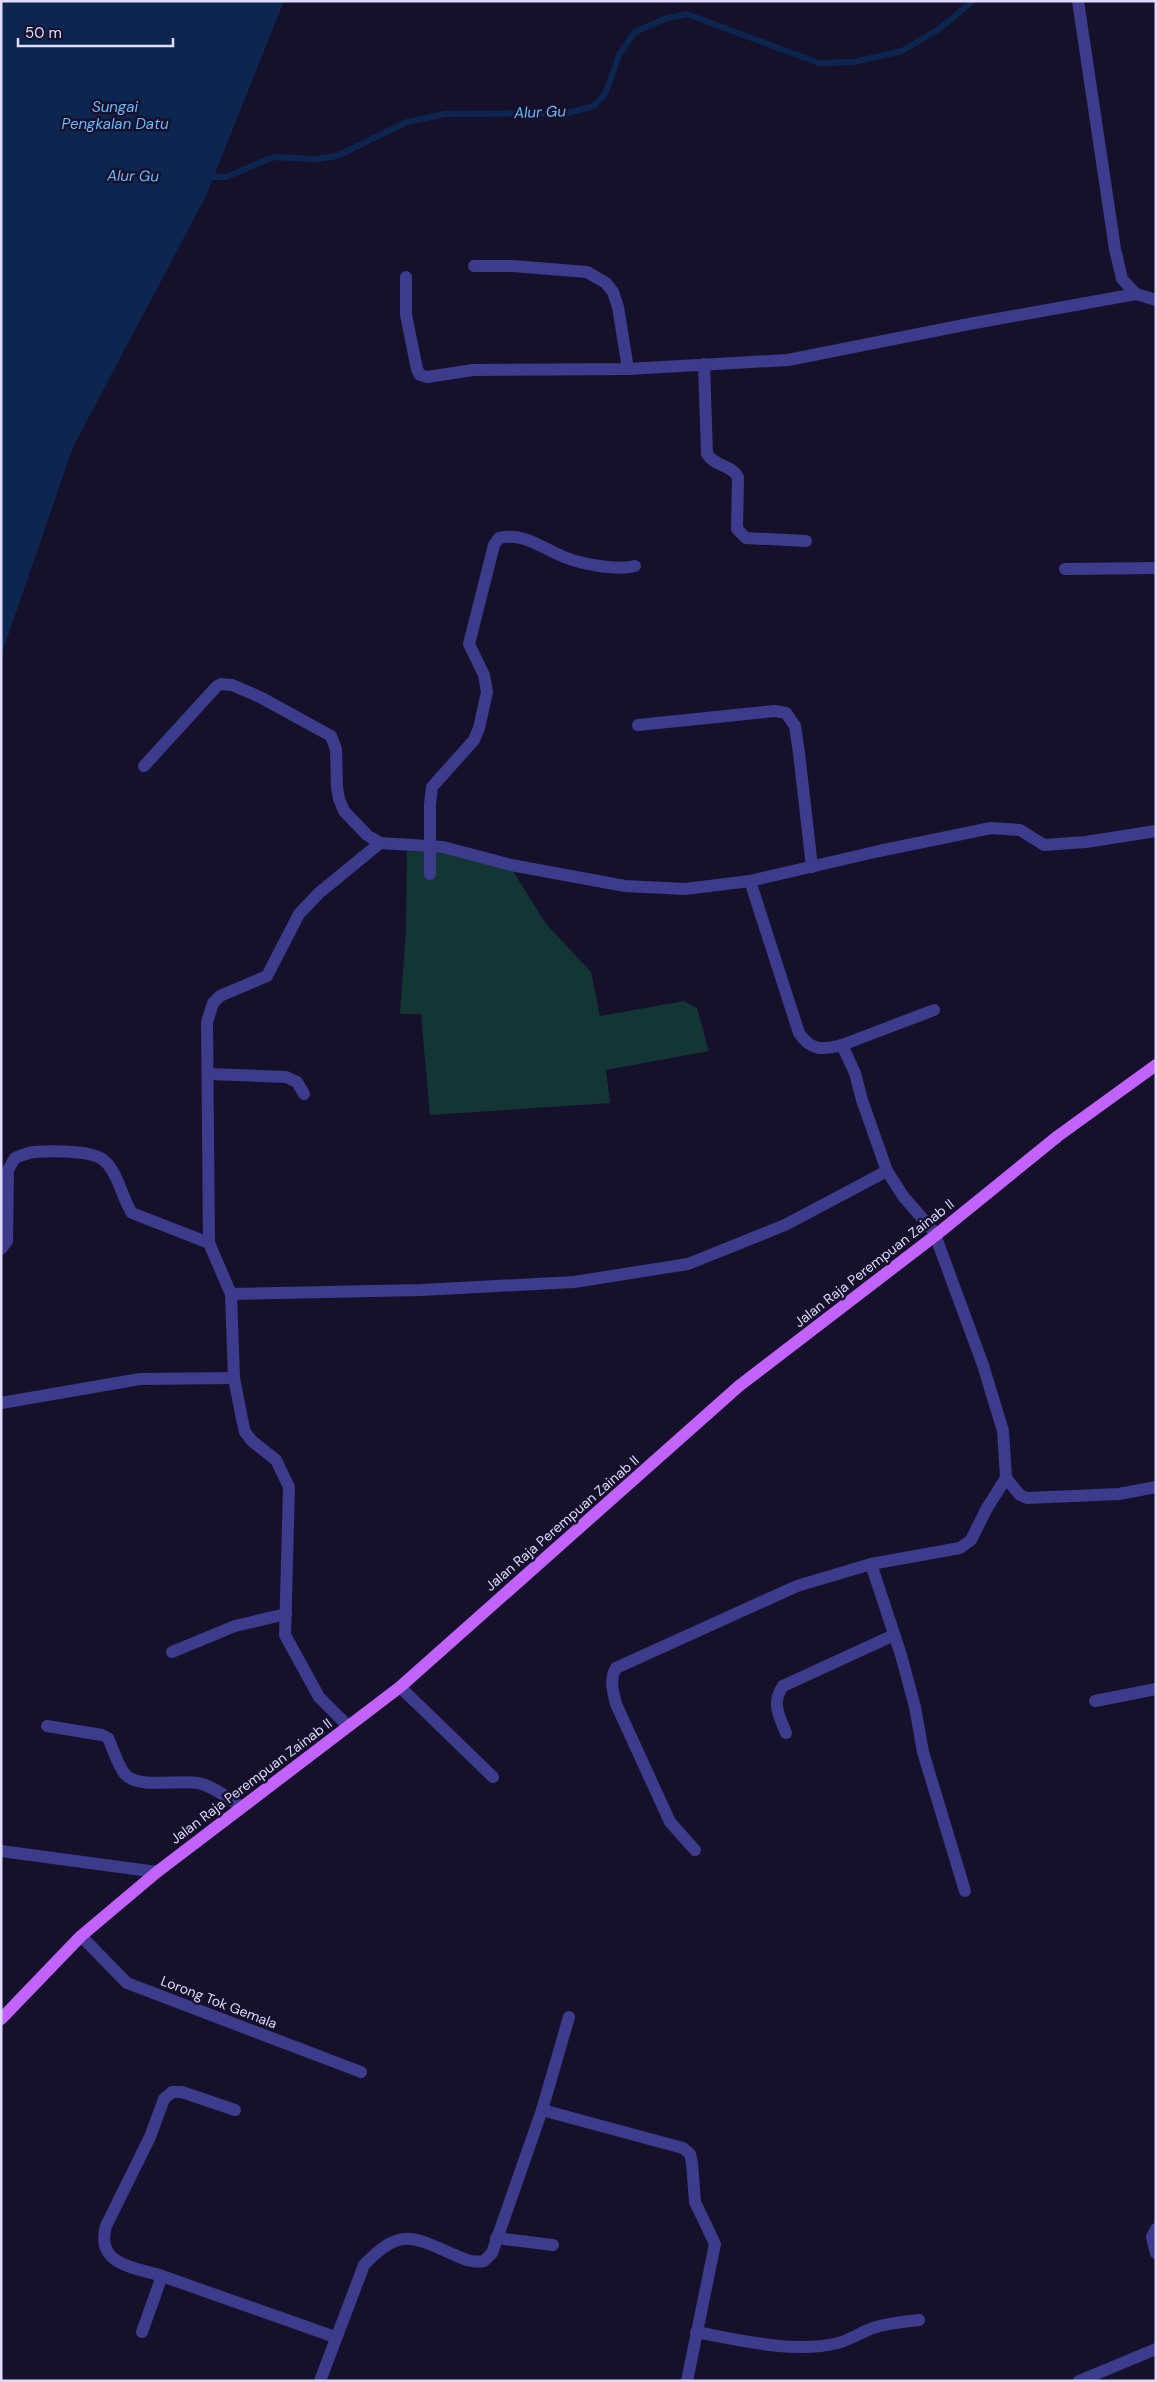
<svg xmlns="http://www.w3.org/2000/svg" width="1157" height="2382" font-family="'DM Sans',sans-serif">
<rect width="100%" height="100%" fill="#15112b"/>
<path fill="#133534" d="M 407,851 L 454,854 L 513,871 L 546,924 L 591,972 L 600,1016 L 684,1001 L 697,1008 L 709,1051 L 606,1070 L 610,1103 L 430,1115 L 421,1014 L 400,1014 L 406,930 Z"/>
<path fill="#0c264f" d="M 1,1 L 284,1 L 206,196 L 73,447 L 1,656 Z"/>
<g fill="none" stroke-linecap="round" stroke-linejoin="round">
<path stroke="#0c264f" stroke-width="6" d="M 205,177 L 226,177 L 274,157 L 316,159 L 337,156 L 407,122 L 445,114 L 567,113 L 594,106 L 605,94 L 620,53 L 635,32 L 664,19 L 687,14 L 819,63 L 854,62 L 902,51 L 939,29 L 973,1"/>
<g stroke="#3d3b8b" stroke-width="12">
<path d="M 1078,1 L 1115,249 L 1122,279 L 1136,294"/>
<path d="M 474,266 L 513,266 L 587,272 L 606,283 L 613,292 L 618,307 L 628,369"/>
<path d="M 406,277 L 406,315 L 417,369 L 420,375 L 427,377 L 473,370 L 628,369 L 788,360 L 969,324 L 1136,294 L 1156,300"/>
<path d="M 704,364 L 707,454 C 715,467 731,464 738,477 L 737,529 L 746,538 L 806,541"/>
<path d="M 1065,569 L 1156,568"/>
<path d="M 638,725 L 775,711 L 786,713 L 795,726 L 799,753 L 812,867"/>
<path d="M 144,766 L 217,686 L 221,684 L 232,685 L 260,697 L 331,736 L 336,749 L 337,787 L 339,799 L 344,811 L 367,835 L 380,843 L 443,847 L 511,865 L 625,886 L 685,889 L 750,881 L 879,851 L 991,828 L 1020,830 L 1044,845 L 1086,842 L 1156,831"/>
<path d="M 430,874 L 430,804 L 432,787 L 474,740 L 479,728 L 487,692 L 484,675 L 469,644 L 494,545 L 499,538 C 524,532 542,548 564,557 C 581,564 618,571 635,566"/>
<path d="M 842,1045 L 934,1010"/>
<path d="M 208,1074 L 286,1077 L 297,1082 L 304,1094"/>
<path d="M 1,1249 L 7,1241 L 8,1170 L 15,1158 C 20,1156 27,1153 33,1152 C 49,1151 89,1150 102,1159 C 118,1170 121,1197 132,1213 L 209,1243"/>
<path d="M 231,1294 L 421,1290 L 574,1282 L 688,1264 L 785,1225 L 887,1171"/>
<path d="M 1,1403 L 140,1379 L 234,1378"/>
<path d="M 1006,1478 L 1020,1495 L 1027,1498 L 1119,1494 L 1156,1487"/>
<path d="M 871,1564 L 901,1655 L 915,1707 L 923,1752 L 965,1891"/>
<path d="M 172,1652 L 235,1626 L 286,1614"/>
<path d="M 400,1687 L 493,1777"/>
<path d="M 1095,1701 L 1156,1689"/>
<path d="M 47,1726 L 102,1735 L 108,1738 C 113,1749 117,1763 124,1773 C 136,1790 180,1779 198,1783 C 214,1786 228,1799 242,1807"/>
<path d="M 348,1726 L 319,1697 L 285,1635 L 289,1487 L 276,1460 L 252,1441 L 245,1432 L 242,1419 L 234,1378 L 231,1294 L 209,1243 L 207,1022 L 213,1003 L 220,996 L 267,976 L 299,914 L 319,893 L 380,843"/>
<path d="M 786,1733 C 779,1715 771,1703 783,1686 L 894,1635"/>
<path d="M 695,1850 L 670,1822 L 616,1704 C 613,1691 609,1680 616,1668 L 797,1586 L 871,1564 L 960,1548 L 971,1540 L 987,1508 L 1006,1478 L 1003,1431 L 983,1365 L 934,1232 L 903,1196 L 887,1171 L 862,1100 L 855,1073 L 842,1045 C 822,1050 811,1051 799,1033 L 750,881"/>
<path d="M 1,1851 L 157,1872"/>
<path d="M 81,1936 L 127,1983 L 361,2072"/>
<path d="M 542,2110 L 683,2148 L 690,2154 L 692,2163 L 695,2202 L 715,2244 L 687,2381"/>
<path d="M 1156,2229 L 1152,2237 L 1156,2253"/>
<path d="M 496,2238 L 553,2245"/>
<path d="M 162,2276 C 134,2267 95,2265 106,2226 L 150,2137 L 164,2099 L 172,2092 L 182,2092 L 235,2110"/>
<path d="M 142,2332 L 162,2276 L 335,2337"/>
<path d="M 696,2332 C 741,2340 793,2354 838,2343 C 850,2340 861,2332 873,2328 C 888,2323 903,2322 919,2320"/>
<path d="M 320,2381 L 364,2265 C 401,2226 413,2237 457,2256 C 466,2260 474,2263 484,2261 L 492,2253 L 542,2110 L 569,2017"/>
<path d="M 1079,2381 L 1156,2349"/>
</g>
<path stroke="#c262ff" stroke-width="12" d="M 1,2019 L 81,1936 L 157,1872 L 400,1687 L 739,1386 L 936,1235 L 1058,1136 L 1156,1065"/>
</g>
<g text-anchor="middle" stroke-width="5" stroke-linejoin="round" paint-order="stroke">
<g font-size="14" fill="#dedbff" stroke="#15112b">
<text transform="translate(874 1263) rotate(-38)" y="5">Jalan Raja Perempuan Zainab II</text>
<text transform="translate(562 1523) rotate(-41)" y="5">Jalan Raja Perempuan Zainab II</text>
<text transform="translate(251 1781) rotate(-37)" y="5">Jalan Raja Perempuan Zainab II</text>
<text transform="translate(219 2002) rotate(21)" y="5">Lorong Tok Gemala</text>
</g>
<g font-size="15" font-style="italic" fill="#69bcff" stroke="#15112b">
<text x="115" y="112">Sungai<tspan x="115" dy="17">Pengkalan Datu</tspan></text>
<text transform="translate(540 112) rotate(-2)" y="5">Alur Gu</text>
<text transform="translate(133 176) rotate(1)" y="5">Alur Gu</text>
</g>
</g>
<rect width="1157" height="2382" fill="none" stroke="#dedbff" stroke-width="5"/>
<path d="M18 38v8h155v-8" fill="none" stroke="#dedbff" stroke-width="2.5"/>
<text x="25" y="38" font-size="15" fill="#dedbff" stroke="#15112b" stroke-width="4" paint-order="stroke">50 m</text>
</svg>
